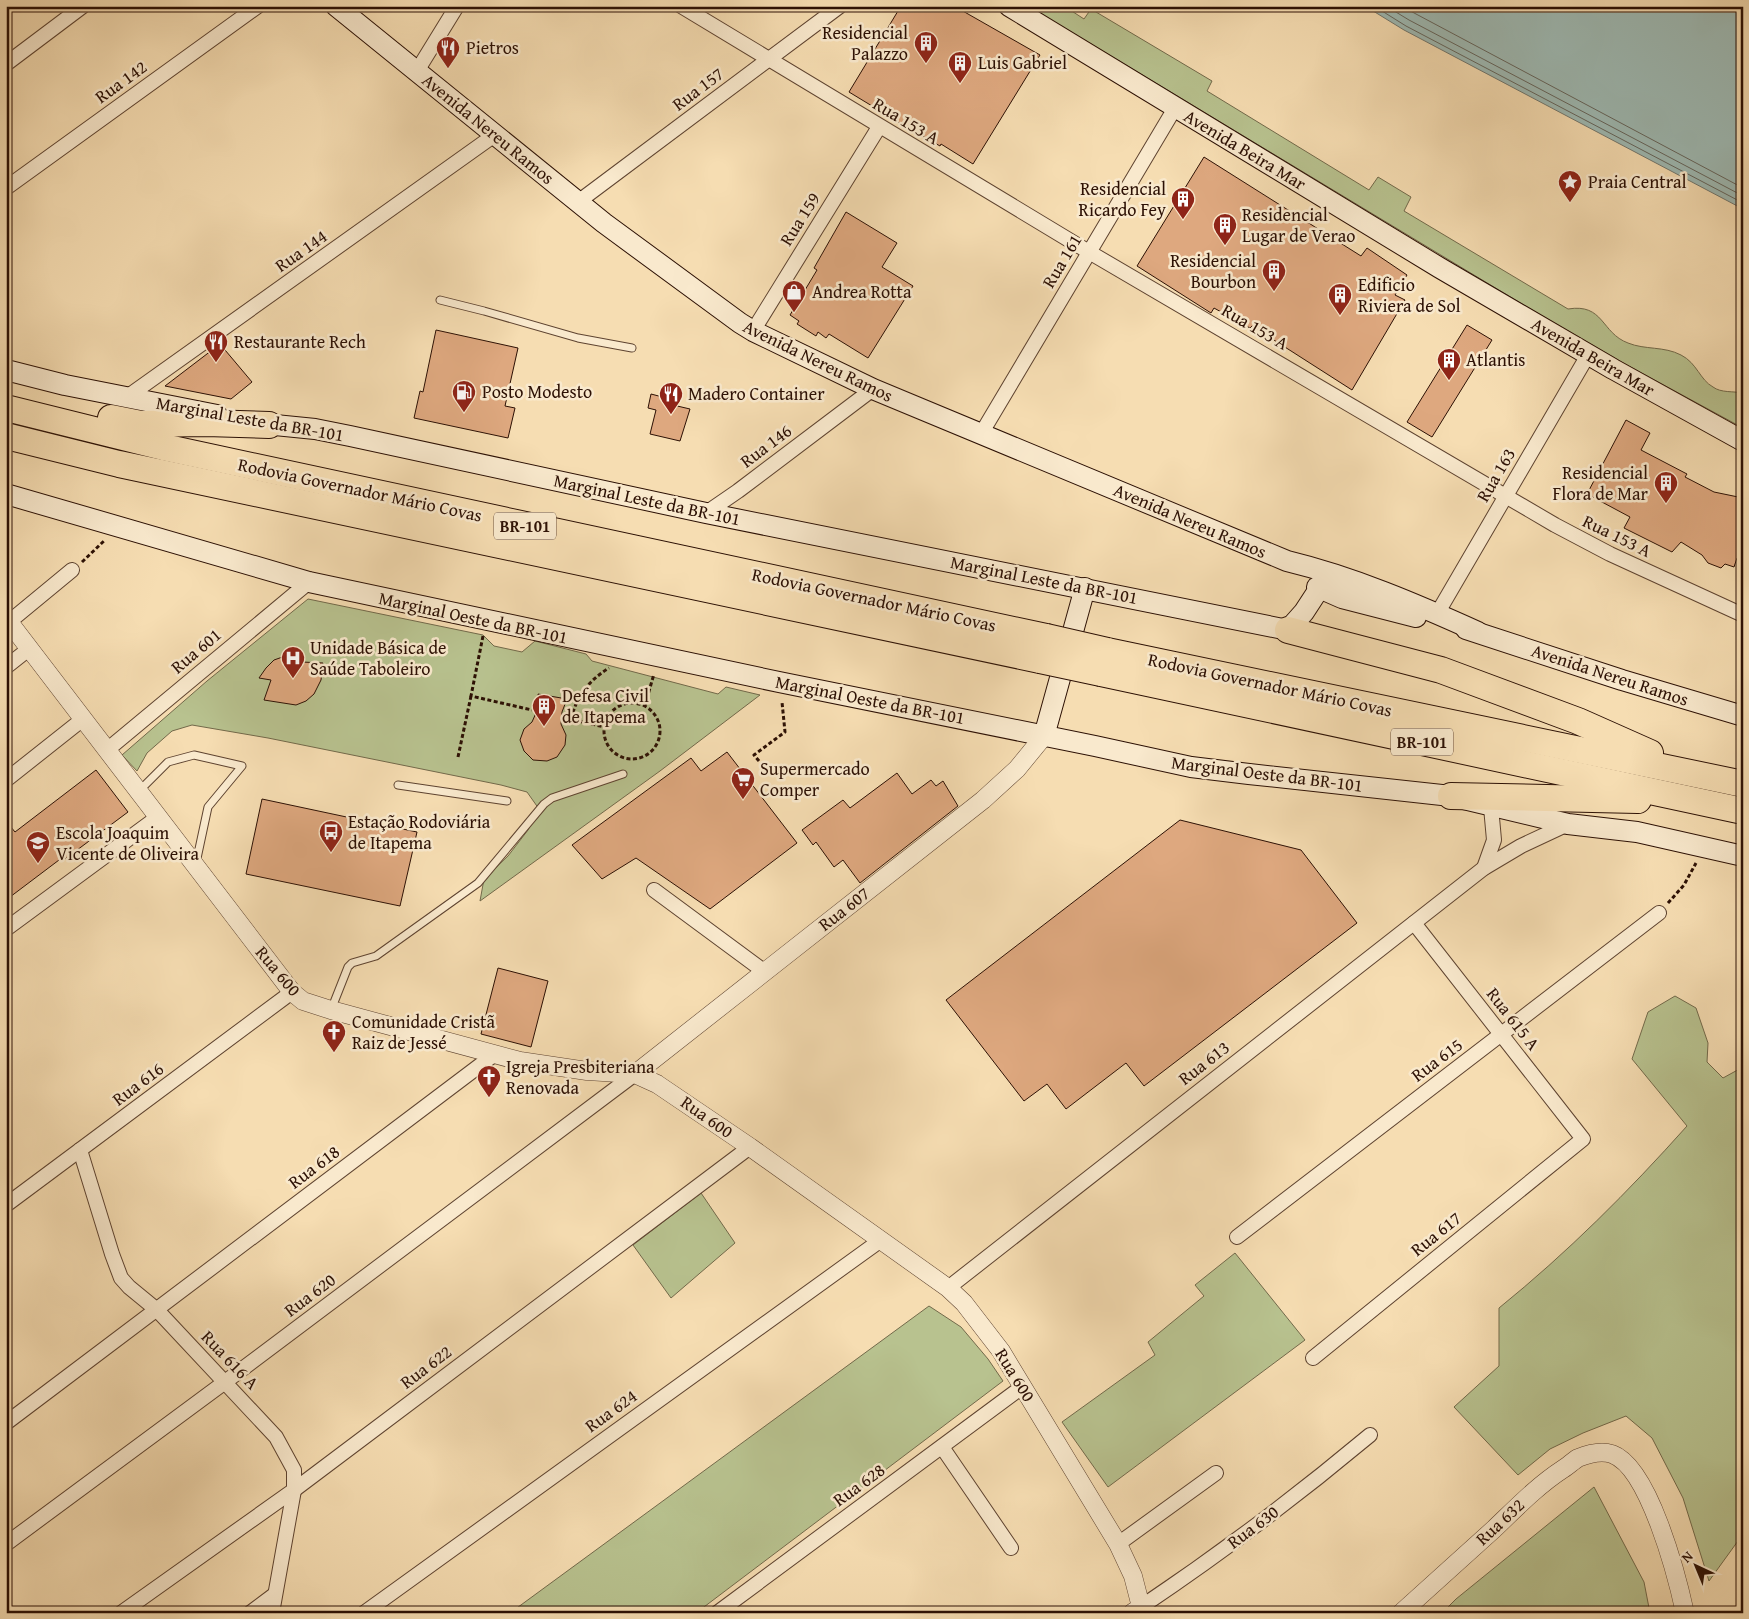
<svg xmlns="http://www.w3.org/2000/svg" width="1749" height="1619" font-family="'Gentium Book Plus',serif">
<rect width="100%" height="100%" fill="#f6ddb2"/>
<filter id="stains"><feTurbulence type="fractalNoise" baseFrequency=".004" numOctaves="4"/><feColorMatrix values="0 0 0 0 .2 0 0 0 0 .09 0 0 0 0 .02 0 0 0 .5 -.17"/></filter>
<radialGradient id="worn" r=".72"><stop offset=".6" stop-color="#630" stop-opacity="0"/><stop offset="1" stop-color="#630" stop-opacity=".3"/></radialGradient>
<g fill="#b8c28f" stroke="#72694a">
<path d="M 1028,6 L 1064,6 L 1084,19 L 1091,9 L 1212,81 L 1207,91 L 1369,190 L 1378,177 L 1411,197 L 1404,211 L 1568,309 C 1604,303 1601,333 1628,343 C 1645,350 1664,346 1681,355 C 1697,363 1700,380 1713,387 C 1721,393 1733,391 1743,393 L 1743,428 L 1625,364 L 1527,307 Z"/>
<path d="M 308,599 L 483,635 L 494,646 L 522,652 L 535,641 L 586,654 L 592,661 L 718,694 L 726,687 L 760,695 L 660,771 L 480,901 L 484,879 L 508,856 L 528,830 L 539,809 L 527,792 L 501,785 L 268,738 L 192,725 L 172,731 L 147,753 L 137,771 L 122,755 L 207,681 Z"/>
<path d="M 1675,996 L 1696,1008 L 1708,1043 L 1707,1062 L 1723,1078 L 1743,1067 L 1743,1534 L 1709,1581 L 1683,1498 L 1652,1438 L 1626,1416 L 1583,1433 L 1550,1449 L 1518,1475 L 1454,1407 L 1499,1366 L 1499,1308 C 1567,1253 1629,1191 1687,1126 L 1632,1059 L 1648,1012 Z"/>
<path d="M 701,1193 L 735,1243 L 671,1298 L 633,1245 Z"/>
<path d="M 1235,1253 L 1305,1340 L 1108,1487 L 1062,1422 L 1155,1355 L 1148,1342 L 1204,1296 L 1195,1285 Z"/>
<path d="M 929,1306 L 961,1327 L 988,1359 L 1003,1381 L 696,1613 L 510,1613 Z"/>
<path d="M 1594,1487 L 1644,1582 L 1650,1613 L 1442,1613 L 1456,1599 Z"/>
</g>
<path fill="#9ebab4" stroke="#70766e" d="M 1365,6 L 1743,6 L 1743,209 L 1404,30 Z"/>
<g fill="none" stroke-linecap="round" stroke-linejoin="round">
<g stroke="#65655c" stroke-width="1">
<path d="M 1374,6 L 1406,26 L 1743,203"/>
<path d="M 1386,6 L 1409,20 L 1743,196"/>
<path d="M 1401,6 L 1743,188"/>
</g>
</g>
<g fill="#dea87f" stroke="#2c1004">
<path d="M 901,6 L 954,6 L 1040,55 L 973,164 L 941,144 L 940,146 L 905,126 L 849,92 Z"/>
<path d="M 1204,157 L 1361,256 L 1367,248 L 1407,275 L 1395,295 L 1405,300 L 1352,390 L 1252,326 L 1250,328 L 1214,308 L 1211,313 L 1137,266 Z"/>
<path d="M 846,212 L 897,243 L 882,267 L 913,286 L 868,358 L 829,334 L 826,338 L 818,332 L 816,336 L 797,324 L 799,321 L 790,315 L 817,270 L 814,268 Z"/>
<path d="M 1467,325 L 1492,340 L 1432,437 L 1407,422 Z"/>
<path d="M 436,330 L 518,348 L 505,406 L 515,408 L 508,438 L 414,418 L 420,391 L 423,392 Z"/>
<path d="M 220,344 L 252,382 L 231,399 L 165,386 Z"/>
<path d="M 651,394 L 674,400 L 673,405 L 690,409 L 680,441 L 650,434 L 656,410 L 648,408 Z"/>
<path d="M 1626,420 L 1650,433 L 1641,450 L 1687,474 L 1685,477 L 1714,492 L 1743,498 L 1743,555 L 1737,558 L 1734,567 L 1725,564 L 1721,568 L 1708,563 L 1702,555 L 1681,542 L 1672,552 L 1624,528 L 1630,517 L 1587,494 Z"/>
<path d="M 291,654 L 302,656 L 302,662 L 323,663 L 321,680 L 314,694 L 306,701 L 296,705 L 264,700 L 271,680 L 259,678 L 266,668 L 274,660 Z"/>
<path d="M 538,694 L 567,699 L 562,712 L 561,724 L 566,735 L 565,745 L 557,757 L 547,761 L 533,760 L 524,751 L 520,740 L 524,729 L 532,722 L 540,704 Z"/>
<path d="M 727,752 L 797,843 L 710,909 L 636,858 L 602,879 L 572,845 L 691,758 L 701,771 Z"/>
<path d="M 96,770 L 128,812 L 65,859 L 63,857 L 6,900 L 6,821 L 15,832 Z"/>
<path d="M 897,773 L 912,794 L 931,780 L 936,786 L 943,781 L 958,806 L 860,883 L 843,860 L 834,867 L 816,842 L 813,845 L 802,830 L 843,800 L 850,808 Z"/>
<path d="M 262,799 L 417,832 L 400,906 L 246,874 Z"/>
<path d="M 1180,820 L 1301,850 L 1357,923 L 1144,1086 L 1126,1063 L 1066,1109 L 1047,1084 L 1024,1101 L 946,1000 Z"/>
<path d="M 498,968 L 548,981 L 531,1047 L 481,1034 Z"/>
</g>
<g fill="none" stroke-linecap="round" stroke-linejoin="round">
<g stroke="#5e4330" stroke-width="9">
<g id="service">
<path d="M 440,300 L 484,311 L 578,338 L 632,348"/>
<path d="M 398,785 L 507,801"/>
<path d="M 140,790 L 168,762 L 194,755 L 242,766 L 208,807 L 196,863"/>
<path d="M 331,1010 L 348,967 L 352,963 L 376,956 L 478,883 L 544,804 L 552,798 L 623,774"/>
</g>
</g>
<g stroke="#5e4330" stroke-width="16">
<g id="minor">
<path d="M 681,6 L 1089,252 L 1555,525 L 1610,554 L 1743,615"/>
<path d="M 6,64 L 83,6"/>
<path d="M 417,71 L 457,6"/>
<path d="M 6,188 L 258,6"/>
<path d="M 578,202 L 840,6"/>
<path d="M 753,331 L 879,127"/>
<path d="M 127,397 L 496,134"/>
<path d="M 981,434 L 1175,108"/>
<path d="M 706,513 L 738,491 L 873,389"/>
<path d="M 1437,614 L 1588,355"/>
<path d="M 9,622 L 72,570"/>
<path d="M 6,667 L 30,648"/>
<path d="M 107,750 L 309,582"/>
<path d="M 6,780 L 83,719"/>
<path d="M 1484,868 L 1494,840 L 1491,807"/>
<path d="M 654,890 L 765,972"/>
<path d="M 6,929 L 158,817"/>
<path d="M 80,1150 L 112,1254 L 121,1278 L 129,1287 L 157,1310 L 276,1437 L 294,1470 L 294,1490 L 272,1613"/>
<path d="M 6,1205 L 292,992"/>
<path d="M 1237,1237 L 1659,913"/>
<path d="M 948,1288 L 1484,868 L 1521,846 L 1568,824"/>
<path d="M 1313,1358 L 1583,1139 L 1414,923"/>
<path d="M 6,1423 L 495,1054"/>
<path d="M 942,1447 L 1011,1548"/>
<path d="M 6,1544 L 225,1382 L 635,1074"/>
<path d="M 1118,1544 L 1216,1473"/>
<path d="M 1141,1607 C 1220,1554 1297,1496 1370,1435"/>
<path d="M 121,1613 L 294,1490 L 750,1147"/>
<path d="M 250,1613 L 274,1595"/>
<path d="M 364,1613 L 881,1240"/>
<path d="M 717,1613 L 1022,1387"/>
</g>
</g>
<g stroke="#5e4330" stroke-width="19">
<g id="tertiary">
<path d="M 6,618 L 292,992 L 303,1001 L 331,1010 L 520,1061 L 587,1071 L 635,1074 L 657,1084 L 750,1147 L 948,1288 L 964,1303 L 1001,1351 L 1118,1544 L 1133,1576 L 1141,1607 L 1132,1613"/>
<path d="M 635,1074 L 983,800 L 1017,769 L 1044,736"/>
<path d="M 1401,1613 C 1432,1585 1463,1557 1494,1529 C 1516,1508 1537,1486 1563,1469 C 1568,1466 1573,1461 1578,1458 C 1588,1454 1602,1451 1612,1454 C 1649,1467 1677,1576 1685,1613"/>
</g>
</g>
<g stroke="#2c1004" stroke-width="22">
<g id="secondary">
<path d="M 336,6 L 604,223 L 740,323 L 753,331 L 873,389 L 1287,561 C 1353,577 1416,604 1478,632"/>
<path d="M 1009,6 L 1440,268 L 1613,369 L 1743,441"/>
<path d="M 6,370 L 65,385 L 217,415"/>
<path d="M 255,423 L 315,429 L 350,436 L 706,513 L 1288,630 L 1304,612 L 1319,589 L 1326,584 L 1358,583"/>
<path d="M 6,494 L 309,582 L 779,682 L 1095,746 L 1191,767 L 1249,774 L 1451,796 L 1568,824 L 1637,832 L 1743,856"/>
<path d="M 1317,587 L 1342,598 L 1416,617"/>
<path d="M 1466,629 L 1622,680 L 1743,716"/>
<path d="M 1044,736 L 1085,588"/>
</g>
</g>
<g stroke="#2c1004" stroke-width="28">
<g id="motorway">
<path d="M 6,408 L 163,447 L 1046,637"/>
<path d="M 111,418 L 141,424 L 206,423 L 269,425"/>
<path d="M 6,436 L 119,464 L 1040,660"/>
<path d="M 1288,630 L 1441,670 L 1578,721 L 1650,753"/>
<path d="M 1107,651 L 1743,784"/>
<path d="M 1101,673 L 1743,811"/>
<path d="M 1451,796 L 1638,800"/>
</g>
</g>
<g stroke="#2c1004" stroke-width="3" stroke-dasharray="4 2.5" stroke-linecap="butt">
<path d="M 82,562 L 105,540"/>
<path d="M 483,636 L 471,696 L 532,710"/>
<circle cx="632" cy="731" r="28"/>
<path d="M 645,705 L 654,674"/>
<path d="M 566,718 L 604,727"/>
<path d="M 571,719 C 577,696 588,681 609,668"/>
<path d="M 458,757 L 471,696"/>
<path d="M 759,761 L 754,755 L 785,732 L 782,702"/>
<path d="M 1668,903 L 1684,885 L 1696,863"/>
</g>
<use href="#service" stroke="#f9e9cd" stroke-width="7"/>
<use href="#minor" stroke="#f9e9cd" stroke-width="14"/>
<use href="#tertiary" stroke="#f9e9cd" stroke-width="18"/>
<use href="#secondary" stroke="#f9e9cd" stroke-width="20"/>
<use href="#motorway" stroke="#f6ddb2" stroke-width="26"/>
<g stroke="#2c1004" stroke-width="28" stroke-linecap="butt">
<g id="motorway-bridge">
<path d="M 1046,637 L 1107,651"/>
<path d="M 1040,660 L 1101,673"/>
</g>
</g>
<use href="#motorway-bridge" stroke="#f6ddb2" stroke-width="26"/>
</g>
<defs>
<g id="building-pin" transform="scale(1.25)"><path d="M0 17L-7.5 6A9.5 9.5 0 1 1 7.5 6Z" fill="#8f2418" stroke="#f9e9cd"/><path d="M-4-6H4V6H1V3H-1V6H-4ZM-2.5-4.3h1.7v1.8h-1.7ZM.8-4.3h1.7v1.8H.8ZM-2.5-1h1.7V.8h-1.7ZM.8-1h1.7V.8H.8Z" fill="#fff"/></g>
<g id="restaurant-pin" transform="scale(1.25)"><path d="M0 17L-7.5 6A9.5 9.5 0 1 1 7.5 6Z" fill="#8f2418" stroke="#f9e9cd"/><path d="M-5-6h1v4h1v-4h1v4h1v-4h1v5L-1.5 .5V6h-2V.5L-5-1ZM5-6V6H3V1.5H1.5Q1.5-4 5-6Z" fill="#fff"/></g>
<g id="sight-pin" transform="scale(1.25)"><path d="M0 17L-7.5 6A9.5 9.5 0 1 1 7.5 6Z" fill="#8f2418" stroke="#f9e9cd"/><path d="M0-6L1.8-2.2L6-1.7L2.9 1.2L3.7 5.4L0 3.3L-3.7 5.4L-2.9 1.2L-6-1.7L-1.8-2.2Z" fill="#fff"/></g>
<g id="shop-pin" transform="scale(1.25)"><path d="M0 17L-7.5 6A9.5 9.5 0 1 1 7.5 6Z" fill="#8f2418" stroke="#f9e9cd"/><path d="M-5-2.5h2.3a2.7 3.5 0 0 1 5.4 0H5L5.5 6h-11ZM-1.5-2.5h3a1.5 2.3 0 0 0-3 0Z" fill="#fff"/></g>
<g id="fuel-pin" transform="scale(1.25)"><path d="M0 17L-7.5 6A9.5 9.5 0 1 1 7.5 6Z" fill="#8f2418" stroke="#f9e9cd"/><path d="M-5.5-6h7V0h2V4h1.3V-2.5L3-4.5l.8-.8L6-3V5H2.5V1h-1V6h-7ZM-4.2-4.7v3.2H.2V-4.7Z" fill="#fff"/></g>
<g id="hospital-pin" transform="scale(1.25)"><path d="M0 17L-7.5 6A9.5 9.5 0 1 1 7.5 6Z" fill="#8f2418" stroke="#f9e9cd"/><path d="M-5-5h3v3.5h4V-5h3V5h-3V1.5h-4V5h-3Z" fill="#fff"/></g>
<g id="supermarket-pin" transform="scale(1.25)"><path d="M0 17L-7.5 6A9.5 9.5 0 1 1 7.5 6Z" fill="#8f2418" stroke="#f9e9cd"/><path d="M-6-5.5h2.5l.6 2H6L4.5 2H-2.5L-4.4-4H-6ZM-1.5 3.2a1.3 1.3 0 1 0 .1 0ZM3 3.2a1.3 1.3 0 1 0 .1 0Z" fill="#fff"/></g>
<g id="bus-pin" transform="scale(1.25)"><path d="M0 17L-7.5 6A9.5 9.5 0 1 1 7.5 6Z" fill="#8f2418" stroke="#f9e9cd"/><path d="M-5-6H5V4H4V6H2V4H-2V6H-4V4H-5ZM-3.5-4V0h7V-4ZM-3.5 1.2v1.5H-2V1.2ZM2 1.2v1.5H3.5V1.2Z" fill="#fff"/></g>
<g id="school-pin" transform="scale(1.25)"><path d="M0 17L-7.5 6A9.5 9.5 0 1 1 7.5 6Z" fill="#8f2418" stroke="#f9e9cd"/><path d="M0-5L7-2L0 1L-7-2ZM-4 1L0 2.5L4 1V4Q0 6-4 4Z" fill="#fff"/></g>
<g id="church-pin" transform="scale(1.25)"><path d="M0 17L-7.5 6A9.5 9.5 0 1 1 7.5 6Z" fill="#8f2418" stroke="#f9e9cd"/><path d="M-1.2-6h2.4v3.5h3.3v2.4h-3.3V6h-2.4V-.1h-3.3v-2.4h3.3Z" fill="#fff"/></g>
</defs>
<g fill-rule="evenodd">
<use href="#building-pin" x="926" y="43"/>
<use href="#restaurant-pin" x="448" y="48"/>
<use href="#building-pin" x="960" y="63"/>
<use href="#sight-pin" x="1570" y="182"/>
<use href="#building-pin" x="1183" y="199"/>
<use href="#building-pin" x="1225" y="225"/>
<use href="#building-pin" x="1274" y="271"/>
<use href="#shop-pin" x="794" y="292"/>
<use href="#building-pin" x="1340" y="295"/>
<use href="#restaurant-pin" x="216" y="342"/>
<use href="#building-pin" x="1449" y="360"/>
<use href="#fuel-pin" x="464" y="392"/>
<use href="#restaurant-pin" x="671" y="394"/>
<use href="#building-pin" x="1666" y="483"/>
<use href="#hospital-pin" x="293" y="658"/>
<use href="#building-pin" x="544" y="706"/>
<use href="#supermarket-pin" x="743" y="779"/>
<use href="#bus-pin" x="331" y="832"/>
<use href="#school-pin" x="38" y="843"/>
<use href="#church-pin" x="334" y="1032"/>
<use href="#church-pin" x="489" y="1077"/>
</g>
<g text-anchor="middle" stroke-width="5" stroke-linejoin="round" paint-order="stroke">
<g fill="#f9e9cd" stroke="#6a5140" stroke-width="1">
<rect x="494" y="512.5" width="62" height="27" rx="4"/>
<rect x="1391" y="728.5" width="62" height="27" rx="4"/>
</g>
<g font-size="16" font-weight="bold" fill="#2c1004">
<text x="525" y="532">BR-101</text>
<text x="1422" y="748">BR-101</text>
</g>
<g font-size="18" fill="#2c1004" stroke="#f9e9cd" text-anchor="start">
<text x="908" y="39" text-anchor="end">Residencial<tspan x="908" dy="21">Palazzo</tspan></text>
<text x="466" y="54">Pietros</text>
<text x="978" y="69">Luis Gabriel</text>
<text x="1588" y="188">Praia Central</text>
<text x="1166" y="195" text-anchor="end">Residencial<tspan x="1166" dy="21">Ricardo Fey</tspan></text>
<text x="1242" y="221">Residencial<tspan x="1242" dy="21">Lugar de Verao</tspan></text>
<text x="1256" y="267" text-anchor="end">Residencial<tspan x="1256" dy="21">Bourbon</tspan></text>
<text x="1358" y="291">Edificio<tspan x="1358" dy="21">Riviera de Sol</tspan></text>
<text x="812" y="298">Andrea Rotta</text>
<text x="234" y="348">Restaurante Rech</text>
<text x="1466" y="366">Atlantis</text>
<text x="482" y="398">Posto Modesto</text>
<text x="688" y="400">Madero Container</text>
<text x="1648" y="479" text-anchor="end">Residencial<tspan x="1648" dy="21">Flora de Mar</tspan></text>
<text x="310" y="654">Unidade Básica de<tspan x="310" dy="21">Saúde Taboleiro</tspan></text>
<text x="562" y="702">Defesa Civil<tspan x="562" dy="21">de Itapema</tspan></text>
<text x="760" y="775">Supermercado<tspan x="760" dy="21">Comper</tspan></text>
<text x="348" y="828">Estação Rodoviária<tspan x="348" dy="21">de Itapema</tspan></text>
<text x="56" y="839">Escola Joaquim<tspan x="56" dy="21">Vicente de Oliveira</tspan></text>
<text x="352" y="1028">Comunidade Cristã<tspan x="352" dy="21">Raiz de Jessé</tspan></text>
<text x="506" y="1073">Igreja Presbiteriana<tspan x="506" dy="21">Renovada</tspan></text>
</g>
<g font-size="18" fill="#2c1004" stroke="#f9e9cd">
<text transform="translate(121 82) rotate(-36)" y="6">Rua 142</text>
<text transform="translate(698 89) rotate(-37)" y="6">Rua 157</text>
<text transform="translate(906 121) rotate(31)" y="6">Rua 153 A</text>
<text transform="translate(488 129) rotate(39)" y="6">Avenida Nereu Ramos</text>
<text transform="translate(1245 150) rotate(31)" y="6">Avenida Beira Mar</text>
<text transform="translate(800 219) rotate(-58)" y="6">Rua 159</text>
<text transform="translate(301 251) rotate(-35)" y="6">Rua 144</text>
<text transform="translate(1062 261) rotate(-59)" y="6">Rua 161</text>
<text transform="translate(1255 327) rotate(30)" y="6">Rua 153 A</text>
<text transform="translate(1593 357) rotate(30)" y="6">Avenida Beira Mar</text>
<text transform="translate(818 361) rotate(26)" y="6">Avenida Nereu Ramos</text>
<text transform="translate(250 419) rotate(10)" y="6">Marginal Leste da BR-101</text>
<text transform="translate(766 446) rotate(-37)" y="6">Rua 146</text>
<text transform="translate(1496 475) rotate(-60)" y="6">Rua 163</text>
<text transform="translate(360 490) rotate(12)" y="6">Rodovia Governador Mário Covas</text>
<text transform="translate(647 500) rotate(12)" y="6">Marginal Leste da BR-101</text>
<text transform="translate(1190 521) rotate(23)" y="6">Avenida Nereu Ramos</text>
<text transform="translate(1617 536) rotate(26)" y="6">Rua 153 A</text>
<text transform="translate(1044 580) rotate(11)" y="6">Marginal Leste da BR-101</text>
<text transform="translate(874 600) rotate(12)" y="6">Rodovia Governador Mário Covas</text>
<text transform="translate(473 618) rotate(12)" y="6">Marginal Oeste da BR-101</text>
<text transform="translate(196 651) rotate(-40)" y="6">Rua 601</text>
<text transform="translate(1610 675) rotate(18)" y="6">Avenida Nereu Ramos</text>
<text transform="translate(1270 685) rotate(12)" y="6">Rodovia Governador Mário Covas</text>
<text transform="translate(870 700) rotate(11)" y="6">Marginal Oeste da BR-101</text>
<text transform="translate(1267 774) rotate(7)" y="6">Marginal Oeste da BR-101</text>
<text transform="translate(844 909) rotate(-38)" y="6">Rua 607</text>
<text transform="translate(278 971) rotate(50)" y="6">Rua 600</text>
<text transform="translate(1513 1019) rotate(52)" y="6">Rua 615 A</text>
<text transform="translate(1437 1060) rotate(-37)" y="6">Rua 615</text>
<text transform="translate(1204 1063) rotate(-38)" y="6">Rua 613</text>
<text transform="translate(138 1084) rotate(-37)" y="6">Rua 616</text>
<text transform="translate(707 1117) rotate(35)" y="6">Rua 600</text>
<text transform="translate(314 1167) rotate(-37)" y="6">Rua 618</text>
<text transform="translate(1436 1234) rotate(-39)" y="6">Rua 617</text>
<text transform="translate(310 1295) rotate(-37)" y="6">Rua 620</text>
<text transform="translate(230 1360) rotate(46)" y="6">Rua 616 A</text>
<text transform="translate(426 1367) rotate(-37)" y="6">Rua 622</text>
<text transform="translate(1015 1375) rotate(58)" y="6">Rua 600</text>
<text transform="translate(611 1411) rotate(-36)" y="6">Rua 624</text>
<text transform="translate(859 1485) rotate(-36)" y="6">Rua 628</text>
<text transform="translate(1500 1522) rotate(-43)" y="6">Rua 632</text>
<text transform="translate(1253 1527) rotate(-37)" y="6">Rua 630</text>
</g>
</g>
<rect width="1749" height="1619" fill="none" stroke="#f6ddb2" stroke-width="25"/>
<rect x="8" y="8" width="1734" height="1604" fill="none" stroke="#2c1004" stroke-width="2.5"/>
<rect x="12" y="12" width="1724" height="1594" fill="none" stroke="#2c1004"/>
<g transform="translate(1696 1566) rotate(316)" stroke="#f9e9cd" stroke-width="4" paint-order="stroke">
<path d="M0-4L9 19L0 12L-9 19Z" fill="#2c1004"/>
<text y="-8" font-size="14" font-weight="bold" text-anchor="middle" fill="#2c1004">N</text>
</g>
<rect width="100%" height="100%" filter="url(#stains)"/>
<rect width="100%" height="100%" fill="url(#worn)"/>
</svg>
